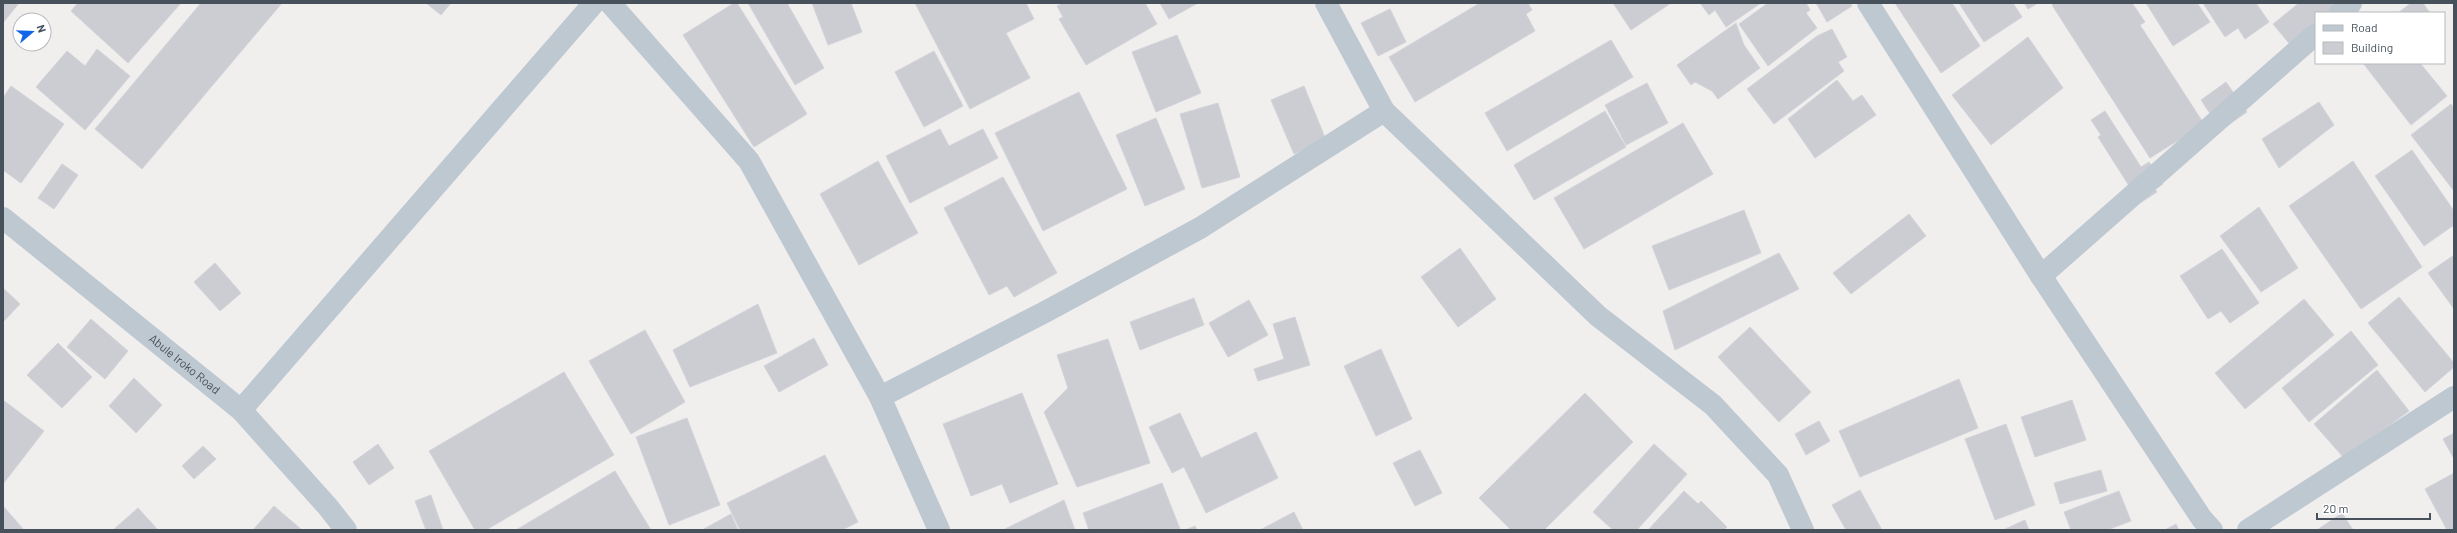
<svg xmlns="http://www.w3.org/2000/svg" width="2457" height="533" font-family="Barlow,sans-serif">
<rect width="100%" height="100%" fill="#f1eeee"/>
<g fill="#cbcdd3" stroke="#d2d4da">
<path d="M 3,3 L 19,3 L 3,23 Z"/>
<path d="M 78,3 L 181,3 L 128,63 L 71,11 Z"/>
<path d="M 201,3 L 282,3 L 142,169 L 95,129 Z"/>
<path d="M 426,3 L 451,3 L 441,15 Z"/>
<path d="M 734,3 L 737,3 L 807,114 L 754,147 L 683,35 Z"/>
<path d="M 748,3 L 787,3 L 824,68 L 795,85 Z"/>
<path d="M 812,3 L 851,3 L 862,32 L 828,45 Z"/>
<path d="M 915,3 L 1026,3 L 1034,19 L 1006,33 L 1030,78 L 970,109 Z"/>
<path d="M 1063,3 L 1145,3 L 1157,24 L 1086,65 L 1059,19 L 1063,17 L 1057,6 Z"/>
<path d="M 1160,3 L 1198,3 L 1169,19 Z"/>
<path d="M 1480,3 L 1528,3 L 1532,10 L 1526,14 L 1535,31 L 1415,102 L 1389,57 Z"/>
<path d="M 1613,3 L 1671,3 L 1631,30 Z"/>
<path d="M 1700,3 L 1761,3 L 1726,27 L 1715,10 L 1709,15 Z"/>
<path d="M 1768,3 L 1806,3 L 1810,10 L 1806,13 L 1817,28 L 1768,66 L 1739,24 Z"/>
<path d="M 1816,3 L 1850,3 L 1852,6 L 1827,22 Z"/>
<path d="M 1895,3 L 1952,3 L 1980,46 L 1941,73 Z"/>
<path d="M 1959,3 L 2013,3 L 2022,17 L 1984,42 Z"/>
<path d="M 2024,3 L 2038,3 L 2028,9 Z"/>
<path d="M 2054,3 L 2132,3 L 2145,22 L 2140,25 L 2204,124 L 2150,158 L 2052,5 Z"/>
<path d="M 2146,3 L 2197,3 L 2210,22 L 2173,46 Z"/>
<path d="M 2203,3 L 2256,3 L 2269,22 L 2245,39 L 2238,28 L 2225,37 Z"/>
<path d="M 2299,3 L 2332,3 L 2338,10 L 2334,13 L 2316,13 L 2316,28 L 2292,47 L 2273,24 Z"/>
<path d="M 2411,3 L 2423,3 L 2430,13 L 2398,13 Z"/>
<path d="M 1390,9 L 1406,42 L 1378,56 L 1361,23 Z"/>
<path d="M 1736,23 L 1744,45 L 1760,68 L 1718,99 L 1712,91 L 1695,82 L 1691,85 L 1677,65 Z"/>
<path d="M 1832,29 L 1847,57 L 1838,62 L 1844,71 L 1774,124 L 1747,89 L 1817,36 Z"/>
<path d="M 1177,35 L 1201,93 L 1156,112 L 1132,52 Z"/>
<path d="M 2028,37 L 2063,88 L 1991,145 L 1952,95 Z"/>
<path d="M 1611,40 L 1633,77 L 1507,151 L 1485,113 Z"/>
<path d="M 97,49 L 130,76 L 85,130 L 36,87 L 67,51 L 85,66 Z"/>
<path d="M 934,51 L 963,106 L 924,127 L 895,72 Z"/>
<path d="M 2363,63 L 2420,63 L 2447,96 L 2411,125 Z"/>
<path d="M 1837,80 L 1853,101 L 1862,95 L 1876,115 L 1815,158 L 1788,119 Z"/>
<path d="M 2226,82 L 2247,112 L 2221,130 L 2201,100 Z"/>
<path d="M 1647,83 L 1668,123 L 1626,145 L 1605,105 Z"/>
<path d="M 11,86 L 64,124 L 21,183 L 3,170 L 3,98 Z"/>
<path d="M 1304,86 L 1326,140 L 1294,154 L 1271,100 Z"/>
<path d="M 1079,92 L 1127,189 L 1043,231 L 995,133 Z"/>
<path d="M 2319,102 L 2334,125 L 2279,168 L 2262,139 Z"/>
<path d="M 1218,103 L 1240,177 L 1202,188 L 1180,114 Z"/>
<path d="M 2451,104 L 2454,108 L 2454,191 L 2411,135 Z"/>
<path d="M 1605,111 L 1626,147 L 1534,200 L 1514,165 Z"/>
<path d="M 2105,111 L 2141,167 L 2149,162 L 2163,184 L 2155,189 L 2157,192 L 2140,203 L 2098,137 L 2101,135 L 2091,120 Z"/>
<path d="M 1156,118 L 1185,189 L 1145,206 L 1116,135 Z"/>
<path d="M 1683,123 L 1713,174 L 1584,249 L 1554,198 Z"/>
<path d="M 940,129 L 949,146 L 983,129 L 998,158 L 910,203 L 886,156 Z"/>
<path d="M 2412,150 L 2454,211 L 2454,225 L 2424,246 L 2375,176 Z"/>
<path d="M 878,161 L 918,233 L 859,265 L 820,194 Z"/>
<path d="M 2353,161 L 2422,267 L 2361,309 L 2289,206 Z"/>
<path d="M 62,164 L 78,175 L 54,209 L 38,198 Z"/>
<path d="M 1003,177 L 1057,273 L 1014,297 L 1007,286 L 989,295 L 944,208 Z"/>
<path d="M 2259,207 L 2298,268 L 2261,292 L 2220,236 Z"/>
<path d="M 1744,210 L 1761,253 L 1669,290 L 1652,246 Z"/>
<path d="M 1909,214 L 1926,236 L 1851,294 L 1833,273 Z"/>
<path d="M 1460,248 L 1496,299 L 1458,327 L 1421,277 Z"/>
<path d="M 2222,249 L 2259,303 L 2230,323 L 2221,311 L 2208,319 L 2180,276 Z"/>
<path d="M 1779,253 L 1799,289 L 1675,350 L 1663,311 Z"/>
<path d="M 2454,255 L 2454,309 L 2428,273 Z"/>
<path d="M 215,263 L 241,293 L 220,311 L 194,282 Z"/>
<path d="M 3,288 L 20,304 L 3,322 Z"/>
<path d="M 2399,297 L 2454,363 L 2454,367 L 2425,392 L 2368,323 Z"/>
<path d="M 1194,298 L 1204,325 L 1140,350 L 1130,322 Z"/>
<path d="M 2304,299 L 2334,335 L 2245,409 L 2215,373 Z"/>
<path d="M 1249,300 L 1268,335 L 1228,357 L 1209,323 Z"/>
<path d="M 758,304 L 777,353 L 690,387 L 673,350 Z"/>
<path d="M 1295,317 L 1310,365 L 1258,381 L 1254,369 L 1284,359 L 1273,324 Z"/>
<path d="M 91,319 L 128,351 L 105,379 L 67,347 Z"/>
<path d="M 1750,327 L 1811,392 L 1779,422 L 1718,357 Z"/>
<path d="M 645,330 L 685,402 L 631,434 L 589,361 Z"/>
<path d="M 2351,331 L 2378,365 L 2309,422 L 2282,388 Z"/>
<path d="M 814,338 L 828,365 L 779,392 L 764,366 Z"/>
<path d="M 1108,339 L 1150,463 L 1077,487 L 1044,412 L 1068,388 L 1057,355 Z"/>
<path d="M 58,343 L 92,377 L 62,408 L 27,375 Z"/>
<path d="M 1381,349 L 1412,419 L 1376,436 L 1344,366 Z"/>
<path d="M 2377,370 L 2409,411 L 2344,458 L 2314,424 Z"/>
<path d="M 564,372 L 614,455 L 486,530 L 475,530 L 429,451 Z"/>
<path d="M 134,378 L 162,405 L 136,433 L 109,406 Z"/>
<path d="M 1959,379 L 1978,428 L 1860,477 L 1839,431 Z"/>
<path d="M 1022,393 L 1058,484 L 1010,503 L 1002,484 L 971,496 L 943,424 Z"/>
<path d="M 1585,393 L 1633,442 L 1544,530 L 1511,530 L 1479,498 Z"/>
<path d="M 3,400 L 44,431 L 3,484 Z"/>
<path d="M 2072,400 L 2086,440 L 2035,457 L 2021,417 Z"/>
<path d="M 1180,413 L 1201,458 L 1256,432 L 1278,478 L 1206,513 L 1184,467 L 1172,473 L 1149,427 Z"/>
<path d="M 687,418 L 720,505 L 669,525 L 636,437 Z"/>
<path d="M 1819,421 L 1830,441 L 1806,455 L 1795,434 Z"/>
<path d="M 2006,424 L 2035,505 L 1995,520 L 1965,439 Z"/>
<path d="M 2454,433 L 2454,459 L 2443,439 Z"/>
<path d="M 378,444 L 394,468 L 369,485 L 353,462 Z"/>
<path d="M 1654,444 L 1687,474 L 1637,530 L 1613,530 L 1593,512 Z"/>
<path d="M 203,446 L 216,459 L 194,479 L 182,466 Z"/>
<path d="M 1420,450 L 1442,493 L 1415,506 L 1393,463 Z"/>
<path d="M 825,455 L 858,522 L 842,530 L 740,530 L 727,503 Z"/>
<path d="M 2101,470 L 2107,491 L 2060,504 L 2054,483 Z"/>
<path d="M 615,471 L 651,530 L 516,530 Z"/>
<path d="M 2454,473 L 2454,530 L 2447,530 L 2425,489 Z"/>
<path d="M 1162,483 L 1180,529 L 1089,530 L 1083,513 Z"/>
<path d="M 1860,490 L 1882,530 L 1846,530 L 1832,505 Z"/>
<path d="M 1684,491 L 1698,504 L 1701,501 L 1727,527 L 1724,530 L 1648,530 Z"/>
<path d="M 2119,491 L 2131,521 L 2107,530 L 2071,530 L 2064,512 Z"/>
<path d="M 431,495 L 443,530 L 426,530 L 415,501 Z"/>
<path d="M 1064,500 L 1075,530 L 1003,530 Z"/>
<path d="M 274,506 L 302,530 L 253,530 Z"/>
<path d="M 4,507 L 24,530 L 3,530 Z"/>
<path d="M 138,508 L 158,530 L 113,530 Z"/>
<path d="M 1294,512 L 1303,530 L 1260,530 Z"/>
<path d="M 2342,513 L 2353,530 L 2317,530 Z"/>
<path d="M 731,514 L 738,530 L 702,530 Z"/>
<path d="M 2025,520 L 2029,530 L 2003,530 Z"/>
<path d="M 2176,524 L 2179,530 L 2165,530 Z"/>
<path d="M 1195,526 L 1197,530 L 1185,530 Z"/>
</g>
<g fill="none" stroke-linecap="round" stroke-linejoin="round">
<g stroke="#bec8d1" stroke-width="22">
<path d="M 610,3 L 749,161 L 880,397 L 939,530"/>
<path d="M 1326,3 L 1384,111 L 1598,316 L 1713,405 L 1778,475 L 1803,530"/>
<path d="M 1868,3 L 2041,276 L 2202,519 L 2212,530"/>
<path d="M 2340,13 L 2351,3"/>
<path id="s1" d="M 3,218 L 241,410 L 328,507 L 346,530"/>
<path d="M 2041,276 L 2316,34"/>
<path d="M 880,397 L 1045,312 L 1200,228 L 1384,111"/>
<path d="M 241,410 L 594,3"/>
<path d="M 2248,530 L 2454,397"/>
</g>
</g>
<g text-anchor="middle" stroke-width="4" stroke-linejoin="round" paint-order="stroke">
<g font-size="12" fill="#46515c" stroke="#fff">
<text dy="4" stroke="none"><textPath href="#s1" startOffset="233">Abule Iroko Road</textPath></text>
</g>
</g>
<rect width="2457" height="533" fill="none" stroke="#46515c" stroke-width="8"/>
<rect x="2315" y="12" width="130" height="52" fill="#ffffff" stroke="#b5b9be"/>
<rect x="2323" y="25" width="20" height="6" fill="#bec8d1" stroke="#b5b9be"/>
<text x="2351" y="32" font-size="12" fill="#46515c">Road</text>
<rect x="2323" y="42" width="20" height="12" fill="#cbcdd3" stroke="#b5b9be"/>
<text x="2351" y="52" font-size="12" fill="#46515c">Building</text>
<g transform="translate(32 32) rotate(71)"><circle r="19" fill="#ffffff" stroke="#b5b9be"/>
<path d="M0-3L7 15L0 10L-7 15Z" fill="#1365e7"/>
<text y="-6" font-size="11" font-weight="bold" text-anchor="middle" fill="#46515c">N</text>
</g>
<path d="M2317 513v6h113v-6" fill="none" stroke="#46515c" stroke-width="2"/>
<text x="2323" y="513" font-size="12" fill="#46515c" stroke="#ffffff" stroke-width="3" paint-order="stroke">20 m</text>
</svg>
